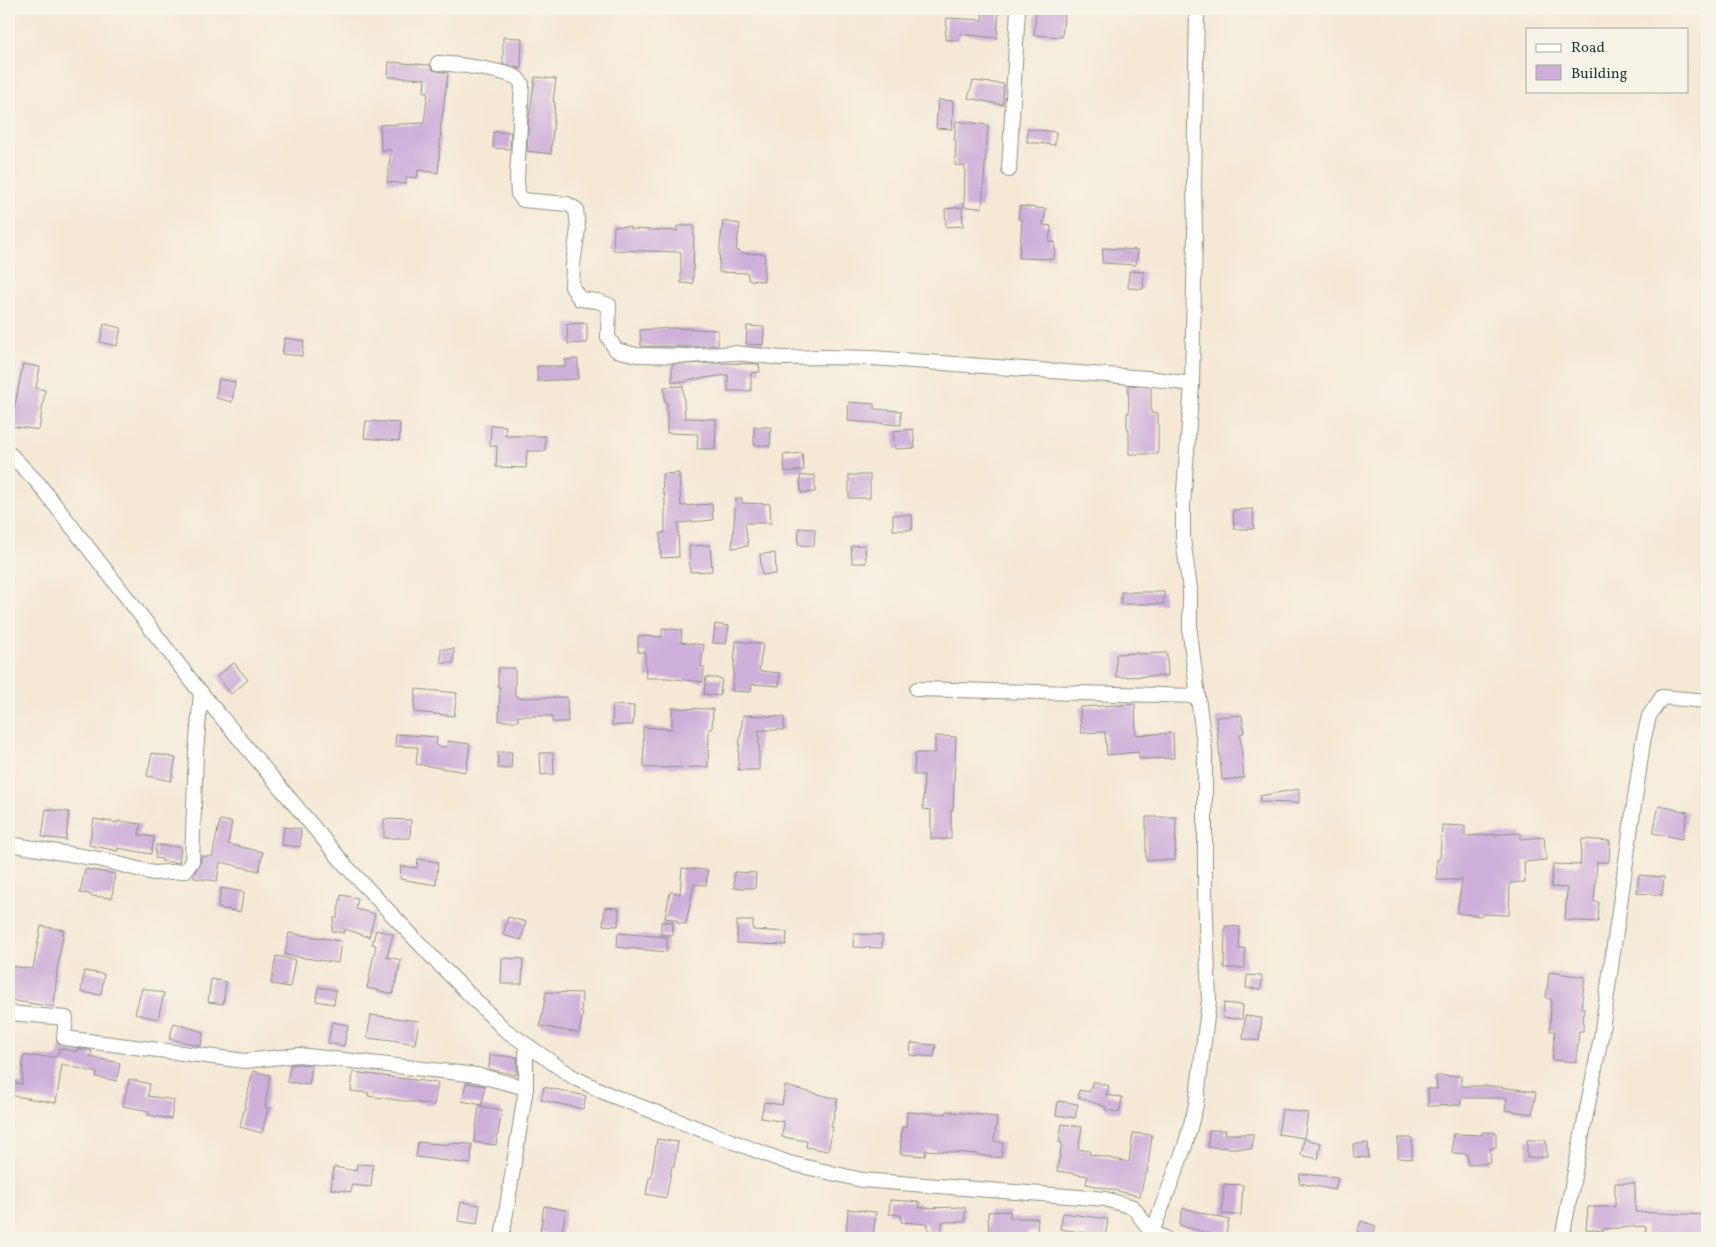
<svg xmlns="http://www.w3.org/2000/svg" width="1716" height="1247" font-family="Vollkorn,serif">
<rect width="100%" height="100%" fill="#f7f3e8"/>
<filter id="ink" filterUnits="userSpaceOnUse"><feTurbulence type="fractalNoise" baseFrequency=".02" numOctaves="2"/><feDisplacementMap in="SourceGraphic" scale="10" xChannelSelector="R" yChannelSelector="G"/><feConvolveMatrix kernelMatrix="1 2 1 2 8 2 1 2 1" color-interpolation-filters="sRGB"/></filter>
<filter id="wash" filterUnits="userSpaceOnUse"><feTurbulence type="fractalNoise" baseFrequency=".0096" numOctaves="4" result="noise"/><feDisplacementMap in="SourceGraphic" scale="20" xChannelSelector="R" yChannelSelector="G"/><feGaussianBlur stdDeviation="1.12" result="paint"/><feColorMatrix in="noise" values="0 0 0 0 0 0 0 0 0 0 0 0 0 0 0 0 0 1.4 0 .05"/><feComposite in="paint" operator="in"/></filter>
<g filter="url(#wash)">
<rect width="100%" height="100%" fill="#f5e9d5"/>
<g id="blocks">
<g fill="#ceafd9">
<path d="M 983,9 L 999,9 L 997,38 L 960,34 L 959,40 L 945,40 L 947,18 L 982,20 Z"/>
<path d="M 1036,9 L 1065,9 L 1062,37 L 1034,35 Z"/>
<path d="M 503,37 L 522,38 L 521,69 L 503,64 Z"/>
<path d="M 389,62 L 430,65 L 433,70 L 448,73 L 440,133 L 441,134 L 438,173 L 418,170 L 417,178 L 406,177 L 406,184 L 387,182 L 391,150 L 381,150 L 380,125 L 424,123 L 428,92 L 424,92 L 425,79 L 388,77 Z"/>
<path d="M 535,77 L 556,79 L 553,102 L 555,102 L 551,154 L 527,151 L 529,118 Z"/>
<path d="M 973,81 L 1004,84 L 1003,105 L 968,98 Z"/>
<path d="M 938,100 L 953,101 L 952,129 L 936,128 Z"/>
<path d="M 956,121 L 988,125 L 982,208 L 964,207 L 965,166 L 955,165 L 956,140 L 954,140 Z"/>
<path d="M 1028,129 L 1056,132 L 1055,145 L 1027,142 Z"/>
<path d="M 493,132 L 511,132 L 510,149 L 493,148 Z"/>
<path d="M 1020,206 L 1046,209 L 1043,225 L 1051,226 L 1049,242 L 1055,242 L 1054,259 L 1019,258 L 1022,220 L 1018,219 Z"/>
<path d="M 962,207 L 963,226 L 946,227 L 945,209 Z"/>
<path d="M 723,221 L 740,224 L 736,251 L 740,251 L 740,253 L 765,254 L 764,281 L 748,280 L 748,273 L 719,272 L 720,245 Z"/>
<path d="M 614,226 L 630,227 L 630,229 L 677,231 L 677,226 L 694,226 L 693,284 L 681,283 L 681,252 L 613,250 Z"/>
<path d="M 1103,248 L 1138,250 L 1136,265 L 1102,263 Z"/>
<path d="M 1129,271 L 1144,272 L 1143,289 L 1128,288 Z"/>
<path d="M 587,323 L 587,343 L 568,344 L 567,324 Z"/>
<path d="M 104,324 L 121,328 L 117,346 L 100,342 Z"/>
<path d="M 747,326 L 764,327 L 763,345 L 746,344 Z"/>
<path d="M 674,328 L 718,330 L 718,345 L 689,347 L 641,346 L 640,330 Z"/>
<path d="M 285,338 L 304,341 L 302,356 L 282,354 Z"/>
<path d="M 578,359 L 578,379 L 537,381 L 537,366 L 566,366 L 565,360 Z"/>
<path d="M 718,363 L 759,364 L 760,372 L 751,373 L 751,391 L 728,391 L 728,375 L 687,380 L 687,382 L 672,382 L 672,364 Z"/>
<path d="M 23,364 L 40,367 L 36,388 L 45,390 L 39,430 L 11,426 Z"/>
<path d="M 219,379 L 235,382 L 232,402 L 216,398 Z"/>
<path d="M 1128,385 L 1151,387 L 1151,413 L 1158,413 L 1158,454 L 1129,454 L 1129,429 L 1127,429 L 1127,413 L 1129,413 Z"/>
<path d="M 683,386 L 685,418 L 716,419 L 715,449 L 697,449 L 698,434 L 667,433 L 667,402 L 665,402 L 664,387 Z"/>
<path d="M 849,402 L 874,404 L 874,409 L 901,411 L 901,425 L 848,421 Z"/>
<path d="M 366,421 L 400,423 L 399,441 L 364,438 Z"/>
<path d="M 491,425 L 506,426 L 505,436 L 545,436 L 545,451 L 527,451 L 526,468 L 496,467 L 497,446 L 490,446 Z"/>
<path d="M 754,427 L 771,427 L 770,446 L 754,445 Z"/>
<path d="M 913,429 L 915,448 L 895,449 L 893,431 Z"/>
<path d="M 802,453 L 804,470 L 785,472 L 783,455 Z"/>
<path d="M 679,473 L 681,506 L 712,504 L 713,520 L 678,523 L 679,557 L 661,558 L 660,533 L 665,533 L 665,494 L 663,494 L 662,474 Z"/>
<path d="M 815,475 L 815,492 L 801,493 L 800,476 Z"/>
<rect x="849" y="475" width="21" height="23"/>
<path d="M 736,498 L 742,498 L 742,503 L 770,504 L 771,523 L 745,523 L 748,546 L 732,548 Z"/>
<path d="M 1253,509 L 1254,529 L 1234,529 L 1233,510 Z"/>
<rect x="893" y="515" width="19" height="15"/>
<path d="M 799,528 L 815,529 L 814,546 L 798,545 Z"/>
<path d="M 710,545 L 712,571 L 690,572 L 689,546 Z"/>
<path d="M 865,545 L 866,563 L 852,563 L 851,546 Z"/>
<path d="M 775,553 L 776,574 L 762,575 L 760,554 Z"/>
<rect x="1121" y="592" width="43" height="12"/>
<path d="M 715,624 L 729,626 L 726,644 L 713,643 Z"/>
<path d="M 662,628 L 682,630 L 681,642 L 704,645 L 701,667 L 704,667 L 703,682 L 666,678 L 646,678 L 645,652 L 638,652 L 638,636 L 662,637 Z"/>
<path d="M 736,641 L 763,644 L 759,671 L 780,673 L 779,686 L 752,684 L 751,692 L 732,691 Z"/>
<rect x="441" y="649" width="13" height="14"/>
<path d="M 1137,653 L 1137,654 L 1167,653 L 1168,676 L 1116,677 L 1116,654 Z"/>
<path d="M 234,663 L 248,680 L 231,694 L 217,676 Z"/>
<path d="M 498,668 L 515,668 L 515,696 L 518,696 L 518,698 L 567,697 L 568,722 L 552,722 L 552,716 L 518,716 L 518,721 L 499,721 L 500,687 L 498,687 Z"/>
<path d="M 706,677 L 722,679 L 720,696 L 704,694 Z"/>
<path d="M 416,689 L 457,693 L 454,716 L 414,712 Z"/>
<path d="M 1135,704 L 1136,735 L 1173,733 L 1174,758 L 1139,759 L 1139,752 L 1107,755 L 1105,732 L 1081,733 L 1080,707 Z"/>
<path d="M 613,705 L 634,706 L 633,725 L 612,725 Z"/>
<path d="M 672,708 L 713,709 L 712,729 L 709,729 L 708,767 L 644,768 L 643,727 L 672,729 Z"/>
<path d="M 743,715 L 784,717 L 784,730 L 759,730 L 759,770 L 738,770 L 739,748 Z"/>
<path d="M 1242,715 L 1244,733 L 1240,734 L 1244,778 L 1222,780 L 1216,717 Z"/>
<path d="M 396,734 L 437,737 L 436,746 L 446,747 L 447,741 L 470,744 L 466,772 L 416,764 L 418,747 L 395,746 Z"/>
<path d="M 935,736 L 956,737 L 953,810 L 951,810 L 951,839 L 931,839 L 931,810 L 923,809 L 924,775 L 914,775 L 915,753 L 935,753 Z"/>
<path d="M 498,752 L 512,752 L 511,769 L 498,768 Z"/>
<path d="M 152,753 L 176,758 L 171,781 L 147,776 Z"/>
<path d="M 540,753 L 553,753 L 554,774 L 541,775 Z"/>
<path d="M 1299,789 L 1299,803 L 1260,802 L 1260,796 Z"/>
<path d="M 1659,806 L 1688,812 L 1682,839 L 1653,833 Z"/>
<path d="M 46,809 L 69,812 L 66,840 L 42,837 Z"/>
<path d="M 1146,817 L 1176,817 L 1175,860 L 1146,860 Z"/>
<path d="M 94,819 L 118,823 L 118,821 L 141,824 L 139,835 L 154,837 L 151,854 L 118,848 L 118,851 L 89,845 Z"/>
<path d="M 384,819 L 411,820 L 410,838 L 384,838 Z"/>
<path d="M 220,820 L 232,822 L 228,844 L 263,852 L 259,871 L 220,862 L 217,881 L 194,878 L 194,873 L 201,862 L 201,856 L 212,857 Z"/>
<path d="M 1442,825 L 1465,826 L 1465,836 L 1521,833 L 1521,839 L 1544,837 L 1546,860 L 1524,862 L 1525,882 L 1510,883 L 1509,915 L 1482,914 L 1481,916 L 1457,913 L 1462,880 L 1437,880 L 1437,859 L 1440,859 Z"/>
<path d="M 284,827 L 301,829 L 300,847 L 282,845 Z"/>
<path d="M 1582,839 L 1610,841 L 1609,862 L 1597,862 L 1594,902 L 1599,902 L 1598,922 L 1565,920 L 1567,888 L 1551,887 L 1553,864 L 1580,865 Z"/>
<path d="M 156,845 L 181,847 L 179,863 L 161,861 L 162,859 L 155,858 Z"/>
<path d="M 418,859 L 438,862 L 436,885 L 400,879 L 401,866 L 417,868 Z"/>
<path d="M 682,868 L 708,870 L 706,885 L 694,884 L 686,924 L 677,923 L 677,920 L 665,918 L 670,892 L 680,894 Z"/>
<path d="M 85,869 L 115,874 L 112,898 L 90,896 L 90,894 L 80,893 Z"/>
<path d="M 734,872 L 756,873 L 755,888 L 734,888 Z"/>
<path d="M 1639,875 L 1664,877 L 1662,895 L 1637,893 Z"/>
<path d="M 221,888 L 244,892 L 240,912 L 218,908 Z"/>
<path d="M 341,895 L 358,898 L 356,909 L 375,914 L 369,937 L 345,929 L 344,933 L 332,931 L 334,918 L 337,918 Z"/>
<path d="M 605,907 L 619,908 L 618,926 L 603,925 Z"/>
<path d="M 508,917 L 526,922 L 521,940 L 503,935 Z"/>
<path d="M 737,921 L 753,921 L 753,930 L 787,932 L 786,945 L 737,943 Z"/>
<rect x="661" y="922" width="12" height="13"/>
<path d="M 41,926 L 64,930 L 57,970 L 54,1007 L 9,1000 L 9,966 L 33,969 Z"/>
<path d="M 1225,926 L 1240,927 L 1239,949 L 1245,948 L 1245,968 L 1224,968 Z"/>
<path d="M 376,930 L 393,934 L 387,957 L 401,960 L 393,994 L 367,988 L 376,945 L 372,944 Z"/>
<path d="M 289,933 L 341,941 L 338,963 L 285,955 Z"/>
<path d="M 618,933 L 667,937 L 667,952 L 617,947 Z"/>
<path d="M 854,934 L 882,935 L 882,948 L 853,947 Z"/>
<path d="M 276,956 L 295,960 L 290,987 L 271,984 Z"/>
<path d="M 502,958 L 523,959 L 522,984 L 501,984 Z"/>
<path d="M 84,971 L 104,974 L 101,995 L 81,992 Z"/>
<path d="M 1549,972 L 1585,977 L 1581,1008 L 1584,1008 L 1583,1031 L 1579,1031 L 1576,1062 L 1552,1060 L 1555,1031 L 1550,1031 L 1551,999 L 1546,998 Z"/>
<path d="M 1247,975 L 1262,976 L 1261,989 L 1246,988 Z"/>
<path d="M 211,979 L 226,982 L 223,1004 L 208,1002 Z"/>
<path d="M 318,987 L 336,990 L 334,1004 L 316,1001 Z"/>
<path d="M 142,988 L 164,993 L 158,1019 L 135,1014 Z"/>
<path d="M 546,992 L 582,993 L 581,1012 L 583,1013 L 579,1033 L 540,1026 Z"/>
<path d="M 1224,1003 L 1243,1005 L 1242,1019 L 1223,1018 Z"/>
<path d="M 371,1015 L 419,1021 L 415,1044 L 385,1039 L 385,1040 L 367,1038 Z"/>
<path d="M 1245,1016 L 1262,1018 L 1259,1041 L 1243,1039 Z"/>
<path d="M 332,1022 L 348,1025 L 344,1046 L 328,1043 Z"/>
<path d="M 174,1023 L 203,1032 L 201,1046 L 169,1039 Z"/>
<path d="M 911,1043 L 936,1045 L 934,1057 L 910,1055 Z"/>
<path d="M 59,1048 L 77,1052 L 77,1049 L 87,1050 L 92,1051 L 90,1057 L 120,1063 L 117,1081 L 96,1077 L 97,1073 L 62,1064 L 56,1103 L 9,1095 L 9,1082 L 22,1084 L 23,1056 L 57,1057 Z"/>
<path d="M 490,1055 L 517,1057 L 517,1075 L 489,1069 Z"/>
<path d="M 299,1064 L 312,1065 L 309,1085 L 287,1082 L 290,1065 Z"/>
<path d="M 253,1071 L 270,1075 L 265,1107 L 268,1108 L 262,1133 L 240,1127 Z"/>
<path d="M 353,1072 L 438,1083 L 434,1105 L 368,1096 L 369,1093 L 351,1091 Z"/>
<path d="M 1436,1076 L 1461,1076 L 1461,1086 L 1493,1086 L 1536,1092 L 1532,1114 L 1505,1110 L 1507,1098 L 1461,1098 L 1461,1105 L 1428,1106 L 1428,1089 L 1437,1089 Z"/>
<path d="M 129,1079 L 150,1084 L 148,1096 L 174,1100 L 171,1119 L 148,1115 L 149,1111 L 123,1106 Z"/>
<path d="M 1093,1081 L 1109,1086 L 1106,1095 L 1122,1097 L 1120,1112 L 1105,1110 L 1106,1107 L 1078,1097 L 1079,1090 L 1089,1092 Z"/>
<path d="M 466,1083 L 485,1086 L 482,1105 L 462,1101 Z"/>
<path d="M 785,1086 L 838,1099 L 831,1127 L 833,1127 L 828,1151 L 806,1147 L 807,1141 L 782,1137 L 784,1122 L 761,1118 L 764,1102 L 782,1105 Z"/>
<path d="M 544,1087 L 586,1096 L 583,1109 L 541,1100 Z"/>
<path d="M 1058,1101 L 1078,1104 L 1075,1118 L 1056,1115 Z"/>
<path d="M 479,1106 L 502,1110 L 496,1145 L 474,1142 Z"/>
<path d="M 1282,1109 L 1308,1113 L 1304,1138 L 1278,1134 Z"/>
<path d="M 946,1111 L 997,1117 L 994,1141 L 1003,1143 L 1001,1158 L 978,1155 L 978,1154 L 926,1150 L 925,1156 L 900,1154 L 902,1127 L 906,1127 L 907,1112 L 946,1114 Z"/>
<path d="M 1062,1124 L 1082,1127 L 1078,1149 L 1090,1151 L 1089,1154 L 1129,1162 L 1133,1133 L 1152,1135 L 1147,1174 L 1145,1174 L 1140,1196 L 1086,1184 L 1088,1176 L 1057,1171 L 1062,1143 L 1059,1142 Z"/>
<path d="M 1209,1130 L 1226,1130 L 1225,1134 L 1253,1134 L 1252,1149 L 1208,1147 Z"/>
<path d="M 1482,1132 L 1496,1132 L 1496,1148 L 1490,1148 L 1491,1163 L 1468,1165 L 1467,1154 L 1452,1153 L 1453,1134 L 1482,1135 Z"/>
<path d="M 1398,1138 L 1412,1138 L 1412,1159 L 1398,1158 Z"/>
<path d="M 657,1139 L 678,1142 L 674,1166 L 672,1166 L 666,1198 L 646,1194 L 649,1178 L 651,1178 Z"/>
<path d="M 1304,1139 L 1321,1143 L 1318,1159 L 1301,1155 Z"/>
<path d="M 1527,1140 L 1546,1140 L 1547,1157 L 1527,1158 Z"/>
<path d="M 418,1142 L 448,1145 L 448,1143 L 472,1144 L 471,1164 L 416,1157 Z"/>
<path d="M 1368,1143 L 1369,1158 L 1354,1157 L 1353,1144 Z"/>
<path d="M 357,1164 L 373,1165 L 371,1187 L 352,1185 L 351,1192 L 331,1189 L 334,1167 L 356,1171 Z"/>
<path d="M 1300,1174 L 1338,1177 L 1335,1190 L 1299,1183 Z"/>
<path d="M 1615,1183 L 1635,1183 L 1635,1212 L 1707,1215 L 1707,1238 L 1676,1238 L 1676,1235 L 1646,1234 L 1646,1226 L 1603,1229 L 1603,1231 L 1586,1229 L 1588,1207 L 1615,1207 Z"/>
<path d="M 1224,1184 L 1243,1185 L 1241,1215 L 1222,1214 Z"/>
<path d="M 890,1200 L 920,1202 L 919,1208 L 965,1207 L 965,1222 L 942,1222 L 942,1231 L 928,1231 L 928,1224 L 901,1222 L 901,1215 L 889,1214 Z"/>
<path d="M 461,1202 L 480,1205 L 477,1224 L 458,1221 Z"/>
<path d="M 544,1206 L 566,1210 L 561,1236 L 540,1232 Z"/>
<path d="M 1183,1208 L 1229,1220 L 1225,1238 L 1179,1225 Z"/>
<path d="M 848,1209 L 876,1212 L 873,1236 L 846,1234 Z"/>
<path d="M 1010,1211 L 1010,1218 L 1038,1218 L 1037,1232 L 1028,1232 L 1028,1238 L 989,1238 L 988,1212 Z"/>
<path d="M 1063,1213 L 1108,1219 L 1105,1238 L 1086,1238 L 1087,1233 L 1060,1229 Z"/>
<path d="M 1361,1221 L 1376,1226 L 1372,1238 L 1355,1238 Z"/>
</g>
</g>
</g>
<g filter="url(#ink)">
<use href="#blocks" fill-opacity="0" stroke="#8a9384" stroke-width="1"/>
<g fill="none" stroke-linecap="round" stroke-linejoin="round">
<g stroke="#8a9384" stroke-width="16">
<g id="street">
<path d="M 438,63 C 454,64 504,70 517,78 C 519,80 520,82 522,84 L 517,179 L 518,194 L 523,200 L 567,204 L 576,209 L 578,229 L 573,265 L 572,287 L 580,299 L 597,301 L 609,305 L 608,337 L 616,350 L 637,355 L 689,356 L 735,353 L 781,358 L 825,357 L 872,358 L 1147,378 L 1192,384"/>
<path d="M 1009,170 L 1018,9"/>
<path d="M 9,453 L 38,483 L 197,688 L 346,866 L 435,960 L 504,1029 L 573,1077 L 610,1095 L 789,1163 L 862,1180 L 1105,1199 L 1133,1207 L 1152,1233 L 1165,1238"/>
<path d="M 917,689 L 1198,696"/>
<path d="M 9,844 L 99,859 L 153,873 L 185,871 L 192,861 L 196,752 L 201,692"/>
<path d="M 9,1013 L 66,1018 L 64,1038 L 245,1061 L 299,1055 L 477,1075 L 526,1088"/>
<path d="M 502,1238 L 526,1088 L 526,1045"/>
<path d="M 1153,1238 L 1152,1233 L 1185,1146 L 1196,1105 L 1209,1001 L 1205,892 L 1205,752 L 1190,634 L 1190,589 L 1183,539 L 1183,505 L 1192,384 L 1195,234 L 1194,184 L 1197,9"/>
<path d="M 1562,1238 L 1601,1037 L 1643,742 L 1649,716 L 1662,697 L 1707,701"/>
</g>
</g>
<use href="#street" stroke="#fff" stroke-width="14"/>
</g>
</g>
<rect width="1716" height="1247" fill="none" stroke="#f7f3e8" stroke-width="30"/>
<rect x="1526" y="28" width="162" height="65" fill="#f7f3e8" stroke="#a1aaa0"/>
<rect x="1536" y="44" width="25" height="8" fill="#ffffff" stroke="#a1aaa0"/>
<text x="1571" y="52" font-size="15" fill="#1f3d34">Road</text>
<rect x="1536" y="65" width="25" height="15" fill="#ceafd9" stroke="#a1aaa0"/>
<text x="1571" y="78" font-size="15" fill="#1f3d34">Building</text>
</svg>
